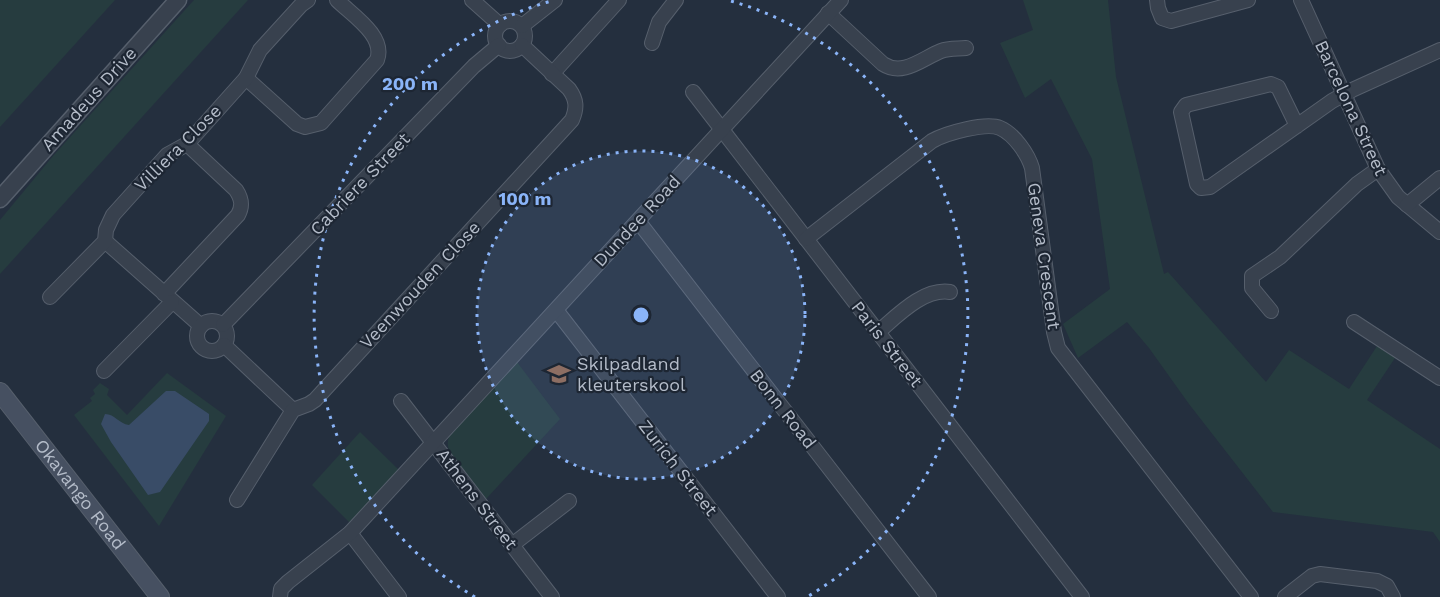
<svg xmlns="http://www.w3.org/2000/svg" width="1440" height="597" font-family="'Work Sans',sans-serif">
<rect width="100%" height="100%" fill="#242f3e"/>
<g fill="#263c3f">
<path d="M 0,0 L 115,0 L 0,127 Z"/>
<path d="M 194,0 L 248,0 L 0,274 L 0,220 L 53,156 Z"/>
<path d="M 1023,0 L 1108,0 L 1116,77 L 1164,274 L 1168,272 L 1266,382 L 1289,350 L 1349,389 L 1379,343 L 1397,355 L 1367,400 L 1440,449 L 1440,542 L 1433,532 L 1273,512 L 1189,404 L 1149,348 L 1127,322 L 1078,358 L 1063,324 L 1110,289 L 1092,159 L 1051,79 L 1025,98 L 1000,43 L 1033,30 Z"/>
<path d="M 517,362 L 560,419 L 486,499 L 451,455 C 447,446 446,440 452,432 Z"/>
<path d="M 167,373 L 226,416 L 159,526 L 74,415 L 92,401 L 90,398 L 95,394 L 93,390 L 100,383 L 109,389 L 107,395 L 127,415 Z"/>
<path d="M 360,432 L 400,471 L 351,524 L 312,485 Z"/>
</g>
<path fill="#394c67" d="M 166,391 L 175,391 L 209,414 L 209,421 L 160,492 L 148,495 L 111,442 L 101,424 L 105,414 C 115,414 119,424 129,425 Z"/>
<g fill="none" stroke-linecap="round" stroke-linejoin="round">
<g stroke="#565f6c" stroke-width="16">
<g id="minor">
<path d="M 472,0 L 500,25"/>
<path d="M 1157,0 L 1158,8 L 1162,18 L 1171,21 L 1248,0"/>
<path d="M 1301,0 L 1378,169 L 1398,197 L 1440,232"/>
<path d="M 828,13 L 883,64 C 903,77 923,58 941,51 C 949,48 958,49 966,48"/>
<circle cx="510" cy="36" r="15"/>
<path d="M 522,26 L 555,0"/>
<path d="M 652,43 L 659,22 L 676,0"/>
<path d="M 552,74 L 619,0"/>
<path d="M 246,78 L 297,124 L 305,127 L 321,123 L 377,60 C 386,36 352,15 337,0"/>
<path d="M 693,92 L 1082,597"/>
<path d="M 1297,126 L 1278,87 L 1271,84 L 1186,105 L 1181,112 L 1197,184 L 1201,188 L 1210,187 L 1332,101 L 1352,90 L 1440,50"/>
<path d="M 1407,205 L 1440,178"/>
<path d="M 638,221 L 929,597"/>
<path d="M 806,239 L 932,141 C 946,133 986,122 1000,128 C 1014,134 1028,154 1032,168 L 1054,332 L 1058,348 L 1251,597"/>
<path d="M 105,241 L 201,326"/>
<path d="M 164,294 L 238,215 C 243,206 242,199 236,190 L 187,144"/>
<path d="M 50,297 L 105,241 L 106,230 L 113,215 L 167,155 L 187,144 L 246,78 L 260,50 L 301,5 L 308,0"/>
<path d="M 556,310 L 778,597"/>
<path d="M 1271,311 L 1252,288 L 1252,276 L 1280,257 L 1357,184 L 1378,169"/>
<circle cx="212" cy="336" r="15"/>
<path d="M 1354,322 L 1440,378"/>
<path d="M 223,325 L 474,66 L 499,45"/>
<path d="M 878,332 C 897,316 923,288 950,292"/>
<path d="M 224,345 L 293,410"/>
<path d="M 104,371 L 172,302"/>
<path d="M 401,401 L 552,597"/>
<path d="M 237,500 L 293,410 L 309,404 L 315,400 L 572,120 C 577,108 577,100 569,89 L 522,45"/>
<path d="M 350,533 L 399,597"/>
<path d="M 512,545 L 569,501"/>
<path d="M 280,597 L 281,589 L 288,582 L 350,533 L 841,0"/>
<path d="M 1285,597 L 1312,576 L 1320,574 L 1377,581 L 1387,586 L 1393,597"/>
</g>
</g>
<g stroke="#565f6c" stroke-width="19">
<path id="tertiary" d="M 0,199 L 178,0"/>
</g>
<g stroke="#565f6c" stroke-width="20">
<g id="secondary">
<path id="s1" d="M 0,392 L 160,597"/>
</g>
</g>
<use href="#minor" stroke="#38414e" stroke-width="14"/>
<use href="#tertiary" stroke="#38414e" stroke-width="16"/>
<use href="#secondary" stroke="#465061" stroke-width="18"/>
</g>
<circle cx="641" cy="315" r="164" fill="#8ab4f8" fill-opacity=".12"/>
<g fill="none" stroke="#8ab4f8" stroke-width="3" stroke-dasharray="3 6">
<circle cx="641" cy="315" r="164"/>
<path d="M475 597A327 327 0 0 1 551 1M731 1A327 327 0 0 1 807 597"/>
</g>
<defs>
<g id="school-bare" transform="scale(1.8)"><path d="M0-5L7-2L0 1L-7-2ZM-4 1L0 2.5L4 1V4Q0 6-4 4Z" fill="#8d6e63" stroke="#1d2633" stroke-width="2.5" paint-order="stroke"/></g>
</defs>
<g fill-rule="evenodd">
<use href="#school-bare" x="559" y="374"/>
</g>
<g text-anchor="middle" stroke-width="4.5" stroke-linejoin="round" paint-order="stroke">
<g font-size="18" fill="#b4bcc9" stroke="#1d2633">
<text transform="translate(89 99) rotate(-48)" y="6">Amadeus Drive</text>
<text transform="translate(1351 108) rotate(65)" y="6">Barcelona Street</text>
<text transform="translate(178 148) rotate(-45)" y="6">Villiera Close</text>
<text transform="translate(360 184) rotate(-46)" y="6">Cabriere Street</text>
<text transform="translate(637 221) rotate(-47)" y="6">Dundee Road</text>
<text transform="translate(1044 256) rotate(82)" y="6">Geneva Crescent</text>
<text transform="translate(420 285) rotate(-47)" y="6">Veenwouden Close</text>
<text transform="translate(887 344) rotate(52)" y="6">Paris Street</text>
<text transform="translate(783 409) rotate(52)" y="6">Bonn Road</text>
<text transform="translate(678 468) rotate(52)" y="6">Zurich Street</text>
<text dy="6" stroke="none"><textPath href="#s1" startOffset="130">Okavango Road</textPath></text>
<text transform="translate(477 499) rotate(53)" y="6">Athens Street</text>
</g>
<g font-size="18" fill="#b4bcc9" stroke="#1d2633" text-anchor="start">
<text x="577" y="370">Skilpadland<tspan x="577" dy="21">kleuterskool</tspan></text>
</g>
</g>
<circle cx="641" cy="315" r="9" fill="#8ab4f8" stroke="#1d2633" stroke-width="3"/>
<g font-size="18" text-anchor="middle" font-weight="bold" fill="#8ab4f8" stroke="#1d2633" stroke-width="4.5" stroke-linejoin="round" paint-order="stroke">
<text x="410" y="90">200 m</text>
<text x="525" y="205">100 m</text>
</g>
</svg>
